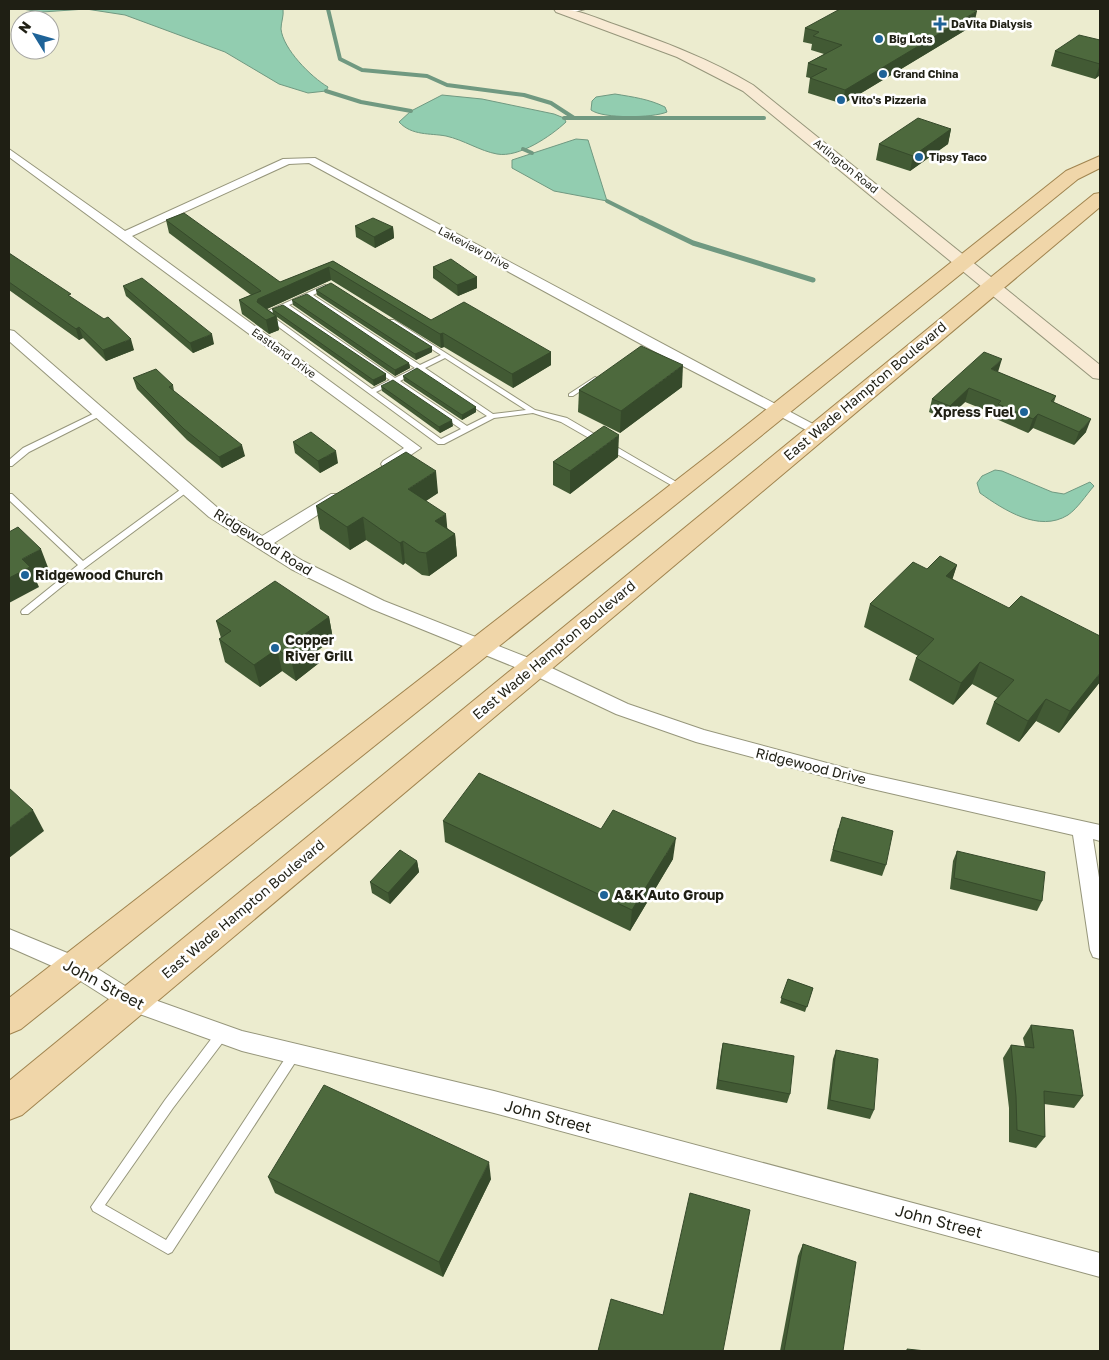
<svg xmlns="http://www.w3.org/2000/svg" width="1109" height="1360" font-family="'Golos Text',sans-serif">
<rect width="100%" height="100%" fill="#ececcf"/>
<g fill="#92cdb0" stroke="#709981">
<path d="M 22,9 L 283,9 C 284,16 281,22 281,29 C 283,49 311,77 328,87 L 326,91 L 308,93 L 279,84 L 225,52 L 125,15 L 86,9 L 42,12 Z"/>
<path d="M 615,94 C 633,97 649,99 665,107 L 667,112 C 653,118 603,119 591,110 L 592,101 L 596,97 Z"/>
<path d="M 442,95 L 482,99 L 554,114 L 564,118 L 566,122 C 551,136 519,158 497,154 C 480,151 464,140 446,136 C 430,133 412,136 399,122 L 411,111 Z"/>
<path d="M 576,139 L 588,140 L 607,201 L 554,191 L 512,168 L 512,160 Z"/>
<path d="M 995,470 L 1002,471 L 1052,492 L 1064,494 L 1090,482 L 1094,486 C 1086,495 1078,508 1068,515 C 1039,533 1004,510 980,493 L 977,483 L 982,476 Z"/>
</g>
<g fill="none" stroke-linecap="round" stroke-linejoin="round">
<g stroke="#709981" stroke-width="4">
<path d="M 328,9 L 340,59 L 362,70 L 427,76 L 447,85 L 524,95 L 551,103 L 574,118"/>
<path d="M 326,91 L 361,102 L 411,111"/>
<path d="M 564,118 L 764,118"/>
<path d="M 523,149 L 532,153"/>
<path d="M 607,201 L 643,219"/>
</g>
<path stroke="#709981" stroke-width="5" d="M 641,218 L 693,243 L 813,280"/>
<g stroke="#96967b" stroke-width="2">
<g id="lane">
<path d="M 325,285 L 327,286 L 327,288 L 313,295 L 420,365 L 441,355 L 390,322 L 390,320 L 394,320 L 535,410 L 567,418 L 685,487 L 681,489 L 678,489 L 561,422 L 533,413 L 494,418 L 444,444 L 438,444 L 261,314 ZM 308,297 L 415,368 L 395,378 L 289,305 ZM 284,308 L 390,380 L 372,389 L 269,314 ZM 445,358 L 526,410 L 493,414 L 425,368 ZM 419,371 L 487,416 L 467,426 L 400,381 ZM 394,383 L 461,429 L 441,439 L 376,392 Z"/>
<path d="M 595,377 L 597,378 L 597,380 L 573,396 L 569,396 L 569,394 Z"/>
<path d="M 99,411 L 105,411 L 106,413 L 29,452 L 12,466 L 9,466 L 9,460 L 23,448 Z"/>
<path d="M 184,487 L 187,487 L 191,489 L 86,567 L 28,614 L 22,614 L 21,612 L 22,610 L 78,565 L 9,500 L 9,494 L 12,494 L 83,561 Z"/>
<path d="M 222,1029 L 226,1030 L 227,1034 L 226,1038 L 173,1108 L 105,1205 L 166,1240 L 290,1051 L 294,1050 L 298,1051 L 300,1055 L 172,1252 L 168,1254 L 93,1211 L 91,1207 L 165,1100 L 218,1030 Z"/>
</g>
</g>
<g stroke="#96967b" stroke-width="2">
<g id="street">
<path d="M 571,9 L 585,9 L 567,14 L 567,10 Z"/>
<path d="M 9,149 L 125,231 L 283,159 L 315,158 L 826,431 L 819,435 L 814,434 L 652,350 L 309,163 L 289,164 L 132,236 L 421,448 L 393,467 L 383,467 L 381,464 L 383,461 L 404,448 L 9,157 Z"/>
<path d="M 9,330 L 14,331 L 219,509 L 262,536 L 331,494 L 341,494 L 344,497 L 341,500 L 274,543 L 303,561 L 384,601 L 539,662 L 628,704 L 704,730 L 868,774 L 1100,825 L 1100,841 L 1093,839 L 1100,884 L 1100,959 L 1093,957 L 1090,950 L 1073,835 L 868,788 L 696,742 L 616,714 L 527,672 L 372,609 L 291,569 L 209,517 L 9,341 Z"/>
<path d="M 9,929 L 82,959 L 138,994 L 242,1031 L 494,1091 L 1100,1253 L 1100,1277 L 494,1113 L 242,1051 L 123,1008 L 68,973 L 9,947 Z"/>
</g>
</g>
<g stroke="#96967b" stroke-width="2">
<path id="secondary" d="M 554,9 C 576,8 596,18 616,25 C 664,42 710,59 753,85 L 1100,365 L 1100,379 L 1093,378 L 743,91 L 677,57 L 556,12 Z"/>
</g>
<g stroke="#a0844f" stroke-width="2">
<g id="primary">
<path d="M 1100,156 L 1100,168 L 1078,179 L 730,461 L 21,1029 L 9,1034 L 9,998 L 714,451 L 1066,171 Z"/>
<path d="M 1100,193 L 1100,207 L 22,1115 L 9,1120 L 9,1081 L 985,282 L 1094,194 Z"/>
</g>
</g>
<use href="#lane" fill="#fff" fill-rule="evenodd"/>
<use href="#street" fill="#fff" fill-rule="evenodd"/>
<use href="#secondary" fill="#f8ead4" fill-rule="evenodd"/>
<use href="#primary" fill="#f0d6a9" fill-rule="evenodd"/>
</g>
<g fill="#425a34">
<path d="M 974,25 L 843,104 L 808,93 L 810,78 L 806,77 L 808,63 L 824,54 L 811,50 L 812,44 L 803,42 L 805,28 Z"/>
<path d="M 1100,40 L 1100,75 L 1095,79 L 1051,66 L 1055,51 Z"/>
<path d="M 951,129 L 948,144 L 910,171 L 876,160 L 879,144 Z"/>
<path d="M 166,220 L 280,282 L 333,261 L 431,320 L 551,352 L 551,365 L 513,388 L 444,347 L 441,348 L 331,280 L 267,309 L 273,313 L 272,309 L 386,374 L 386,380 L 374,386 L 277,317 L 279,330 L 269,334 L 242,314 L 239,300 L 251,295 L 169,233 Z"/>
<path d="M 355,226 L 393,227 L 394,238 L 375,248 L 356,237 Z"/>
<path d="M 9,253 L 72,298 L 134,350 L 106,361 L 83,338 L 79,340 L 9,290 Z"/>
<path d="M 433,267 L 477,277 L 477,288 L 458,296 L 433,278 Z"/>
<path d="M 123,286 L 214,344 L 193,353 L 126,296 Z"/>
<path d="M 316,290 L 432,347 L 432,352 L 416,360 L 317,295 Z"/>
<path d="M 292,300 L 409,363 L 410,368 L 395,376 L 293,305 Z"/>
<path d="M 998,372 L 1056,396 L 1054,402 L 1086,432 L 1074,445 L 1033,428 L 1028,433 L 994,418 L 995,414 L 965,402 L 946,420 L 929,412 L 932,399 Z"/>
<path d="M 403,376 L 476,407 L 476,412 L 462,420 L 404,381 Z"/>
<path d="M 133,378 L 173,385 L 174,391 L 245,456 L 222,468 L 187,440 L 137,389 Z"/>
<path d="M 381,386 L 453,426 L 440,433 L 382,391 Z"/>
<path d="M 682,387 L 620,433 L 578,412 L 579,390 Z"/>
<path d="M 293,442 L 338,463 L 320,473 L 295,453 Z"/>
<path d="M 618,457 L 570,494 L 553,485 L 553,462 Z"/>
<path d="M 438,493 L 426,501 L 447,528 L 455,534 L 457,556 L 429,576 L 422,575 L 405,563 L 403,565 L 366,540 L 350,550 L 320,529 L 316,506 Z"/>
<path d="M 957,565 L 952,579 L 1100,682 L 1059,733 L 1036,721 L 1019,742 L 986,724 L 994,702 L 998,698 L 972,684 L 953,705 L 909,680 L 916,658 L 918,656 L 864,627 L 870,604 L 927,569 Z"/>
<path d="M 329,617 L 333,639 L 317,651 L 319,663 L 296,681 L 282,671 L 260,687 L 225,662 L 219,639 L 221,638 L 216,621 Z"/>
<path d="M 443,821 L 601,829 L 673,859 L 630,931 L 445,842 Z"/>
<path d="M 838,828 L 886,865 L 882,876 L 830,861 Z"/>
<path d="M 957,851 L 1042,901 L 1037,911 L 950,889 L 953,861 Z"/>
<path d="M 417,861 L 419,872 L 390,904 L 372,893 L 370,882 Z"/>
<path d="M 788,979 L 813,988 L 805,1012 L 780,1003 Z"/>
<path d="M 1031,1025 L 1083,1096 L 1074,1108 L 1044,1104 L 1045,1137 L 1036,1148 L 1009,1142 L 1009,1108 L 1003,1058 L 1011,1045 L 1025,1047 L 1023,1038 Z"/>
<path d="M 723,1043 L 790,1094 L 787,1103 L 716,1089 L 721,1052 Z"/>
<path d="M 836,1050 L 874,1110 L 870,1119 L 827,1109 L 833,1059 Z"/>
<path d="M 268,1177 L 491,1179 L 443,1277 L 275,1193 Z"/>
<path d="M 803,1244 L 843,1351 L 780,1351 L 798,1256 Z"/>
</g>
<g fill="#364a2b">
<path d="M 977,11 L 974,25 L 843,104 L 845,90 Z"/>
<path d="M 1100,64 L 1100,75 L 1095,79 Z"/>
<path d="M 951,129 L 948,144 L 910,171 L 913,156 Z"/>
<path d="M 393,227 L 394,238 L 375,248 L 374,237 Z"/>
<path d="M 329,267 L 331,280 L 260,312 L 257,302 L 258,299 Z"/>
<path d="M 477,277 L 477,288 L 458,296 L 457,285 Z"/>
<path d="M 276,316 L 279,330 L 269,334 L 266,320 Z"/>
<path d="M 79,327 L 83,338 L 79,340 L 76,329 Z"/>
<path d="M 443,333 L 444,347 L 441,348 L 440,334 Z"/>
<path d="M 212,334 L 214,344 L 193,353 L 190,343 Z"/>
<path d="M 131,339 L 134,350 L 106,361 L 103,350 Z"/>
<path d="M 432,347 L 432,352 L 416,360 L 415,354 Z"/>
<path d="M 551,352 L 551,365 L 513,388 L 512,374 Z"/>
<path d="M 1002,359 L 998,372 L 991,369 Z"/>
<path d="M 409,363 L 410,368 L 395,376 L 395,370 Z"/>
<path d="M 683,365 L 682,387 L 620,433 L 621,411 Z"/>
<path d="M 386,374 L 386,380 L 374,386 L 373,380 Z"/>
<path d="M 969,388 L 965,402 L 946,420 L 950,406 Z"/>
<path d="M 476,407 L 476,412 L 462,420 L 462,415 Z"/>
<path d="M 1038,414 L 1033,428 L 1028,433 L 1033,419 Z"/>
<path d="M 1091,419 L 1086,432 L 1074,445 L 1079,432 Z"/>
<path d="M 452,420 L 453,426 L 440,433 L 439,427 Z"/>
<path d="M 619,435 L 618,457 L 570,494 L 570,471 Z"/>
<path d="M 242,445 L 245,456 L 222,468 L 219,457 Z"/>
<path d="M 336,451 L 338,463 L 320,473 L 318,461 Z"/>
<path d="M 436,471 L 438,493 L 410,511 L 408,489 Z"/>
<path d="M 446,514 L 448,536 L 435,521 Z"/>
<path d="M 363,517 L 366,540 L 350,550 L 347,527 Z"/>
<path d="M 455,534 L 457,556 L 429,576 L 426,553 Z"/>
<path d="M 403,541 L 405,563 L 403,565 L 400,543 Z"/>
<path d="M 41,549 L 49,570 L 35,578 L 39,587 L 9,603 L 9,578 L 22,559 Z"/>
<path d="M 957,565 L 950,587 L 946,576 Z"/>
<path d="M 329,617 L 333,639 L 317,651 L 319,663 L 296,681 L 291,659 L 305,634 Z"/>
<path d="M 277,649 L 282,671 L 260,687 L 254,665 Z"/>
<path d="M 980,662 L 972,684 L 953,705 L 961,683 Z"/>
<path d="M 1100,673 L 1100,682 L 1059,733 L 1070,711 Z"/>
<path d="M 1046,699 L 1036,721 L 1019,742 L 1028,721 Z"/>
<path d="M 33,810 L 44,831 L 9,858 L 9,828 Z"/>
<path d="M 676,838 L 673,859 L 630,931 L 632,910 Z"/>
<path d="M 417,861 L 419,872 L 390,904 L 388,893 Z"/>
<path d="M 489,1162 L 491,1179 L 443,1277 L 439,1262 Z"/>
</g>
<g fill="#4d693d" stroke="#364a2b">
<path d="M 840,9 L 968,9 L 977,11 L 845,90 L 810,78 L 827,69 L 808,63 L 842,45 L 813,36 L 819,32 L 805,28 Z"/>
<path d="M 1079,35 L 1100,40 L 1100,64 L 1055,51 Z"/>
<path d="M 918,118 L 951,129 L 913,156 L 879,144 Z"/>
<path d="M 184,213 L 280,282 L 333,261 L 431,320 L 464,302 L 551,352 L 512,374 L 443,333 L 440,334 L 329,267 L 258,299 L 257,302 L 276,316 L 266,320 L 239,300 L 261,291 L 166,220 Z"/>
<path d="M 373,218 L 393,227 L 374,237 L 355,226 Z"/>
<path d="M 9,253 L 71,294 L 68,295 L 104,319 L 108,317 L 131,339 L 103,350 L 79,327 L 76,329 L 9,282 Z"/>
<path d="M 451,259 L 477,277 L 457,285 L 433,267 Z"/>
<path d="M 142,278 L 212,334 L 190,343 L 123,286 Z"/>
<path d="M 331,283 L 432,347 L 415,354 L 316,290 Z"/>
<path d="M 307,294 L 409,363 L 395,370 L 292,300 Z"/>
<path d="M 283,305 L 386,374 L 373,380 L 272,309 Z"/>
<path d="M 641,346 L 683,365 L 621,411 L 579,390 Z"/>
<path d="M 984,352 L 1002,359 L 991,369 L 1056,396 L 1051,401 L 1091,419 L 1079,432 L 1038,414 L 1033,419 L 998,404 L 1001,401 L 969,388 L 950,406 L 932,399 Z"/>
<path d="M 417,368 L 476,407 L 462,415 L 403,376 Z"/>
<path d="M 156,369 L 173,385 L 169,387 L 242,445 L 219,457 L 184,429 L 133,378 Z"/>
<path d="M 393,380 L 452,420 L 439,427 L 381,386 Z"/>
<path d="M 604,426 L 619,435 L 570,471 L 553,462 Z"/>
<path d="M 311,432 L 336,451 L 318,461 L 293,442 Z"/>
<path d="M 406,452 L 436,471 L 408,489 L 446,514 L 435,521 L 455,534 L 426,553 L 419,552 L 403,541 L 400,543 L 363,517 L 347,527 L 316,506 Z"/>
<path d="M 18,527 L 41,549 L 22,559 L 30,567 L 9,578 L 9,532 Z"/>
<path d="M 940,556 L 957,565 L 946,576 L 1009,608 L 1021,596 L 1100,636 L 1100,673 L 1070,711 L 1046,699 L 1028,721 L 994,702 L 1014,680 L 980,662 L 961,683 L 916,658 L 934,639 L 870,604 L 913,562 L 927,569 Z"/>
<path d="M 275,581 L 329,617 L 305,634 L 315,641 L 291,659 L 277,649 L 254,665 L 219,639 L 231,631 L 216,621 Z"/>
<path d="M 479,773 L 601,829 L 613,810 L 676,838 L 632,910 L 443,821 Z"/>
<path d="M 9,788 L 33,810 L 9,828 Z"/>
<path d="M 842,817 L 893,831 L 886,865 L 833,850 Z"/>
<path d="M 400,850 L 417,861 L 388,893 L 370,882 Z"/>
<path d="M 957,851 L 1045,872 L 1042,901 L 954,878 Z"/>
<path d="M 788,979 L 813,988 L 807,1007 L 781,998 Z"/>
<path d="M 1031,1025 L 1073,1030 L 1083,1096 L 1044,1091 L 1045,1137 L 1017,1130 L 1016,1096 L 1011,1045 L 1034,1048 Z"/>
<path d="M 723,1043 L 794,1056 L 790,1094 L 718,1080 Z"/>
<path d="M 836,1050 L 878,1059 L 874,1110 L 830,1100 Z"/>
<path d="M 324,1085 L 489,1162 L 439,1262 L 268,1177 Z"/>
<path d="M 690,1193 L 750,1210 L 723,1351 L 598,1351 L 611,1299 L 663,1315 Z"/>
<path d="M 803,1244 L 856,1262 L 843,1351 L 784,1351 Z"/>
<path d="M 907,1349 L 926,1351 L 907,1351 Z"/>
</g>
<g fill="#1e6398" stroke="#fff" stroke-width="2">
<path d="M937.5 16.5h5v5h5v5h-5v5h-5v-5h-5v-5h5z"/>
<circle cx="879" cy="39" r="5"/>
<circle cx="883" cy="74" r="5"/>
<circle cx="841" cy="100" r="5"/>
<circle cx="919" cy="157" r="5"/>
<circle cx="1024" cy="412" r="5"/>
<circle cx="25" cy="575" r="5"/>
<circle cx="275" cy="648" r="5"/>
<circle cx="604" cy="895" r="5"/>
</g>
<g text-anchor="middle" stroke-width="5" stroke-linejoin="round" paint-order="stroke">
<g font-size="11" font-weight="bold" fill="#1f1f14" stroke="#fff" text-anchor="start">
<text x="951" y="28">DaVita Dialysis</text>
<text x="889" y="43">Big Lots</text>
<text x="893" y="78">Grand China</text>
<text x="851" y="104">Vito's Pizzeria</text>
<text x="929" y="161">Tipsy Taco</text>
</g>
<g font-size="11" fill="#1f1f14" stroke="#fff">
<text transform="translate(846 166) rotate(39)" y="4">Arlington Road</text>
<text transform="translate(474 248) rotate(28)" y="4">Lakeview Drive</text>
<text transform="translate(284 353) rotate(36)" y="4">Eastland Drive</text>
</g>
<g font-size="14" fill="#1f1f14" stroke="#fff">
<text transform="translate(865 391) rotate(-40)" y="5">East Wade Hampton Boulevard</text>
<text transform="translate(263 542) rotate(32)" y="5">Ridgewood Road</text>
<text transform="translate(554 650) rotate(-40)" y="5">East Wade Hampton Boulevard</text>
<text transform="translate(811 766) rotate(14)" y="5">Ridgewood Drive</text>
<text transform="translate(243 909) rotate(-40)" y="5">East Wade Hampton Boulevard</text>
</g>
<g font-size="14" font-weight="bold" fill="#1f1f14" stroke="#fff" text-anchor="start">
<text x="1014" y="417" text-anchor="end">Xpress Fuel</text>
<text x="35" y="580">Ridgewood Church</text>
<text x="285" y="645">Copper<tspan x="285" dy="16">River Grill</tspan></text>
<text x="614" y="900">A&amp;K Auto Group</text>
</g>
<g font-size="16" fill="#1f1f14" stroke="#fff">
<text transform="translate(104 984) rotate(28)" y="6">John Street</text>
<text transform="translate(548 1116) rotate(15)" y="6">John Street</text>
<text transform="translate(939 1221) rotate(15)" y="6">John Street</text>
</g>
</g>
<rect width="1109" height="1360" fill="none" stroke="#1f1f14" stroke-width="20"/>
<g transform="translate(35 35) rotate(307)"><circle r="24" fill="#ffffff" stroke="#a5a5a1"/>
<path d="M0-4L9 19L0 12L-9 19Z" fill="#1e6398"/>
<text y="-8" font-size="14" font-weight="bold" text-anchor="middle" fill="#1f1f14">N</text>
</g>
</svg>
